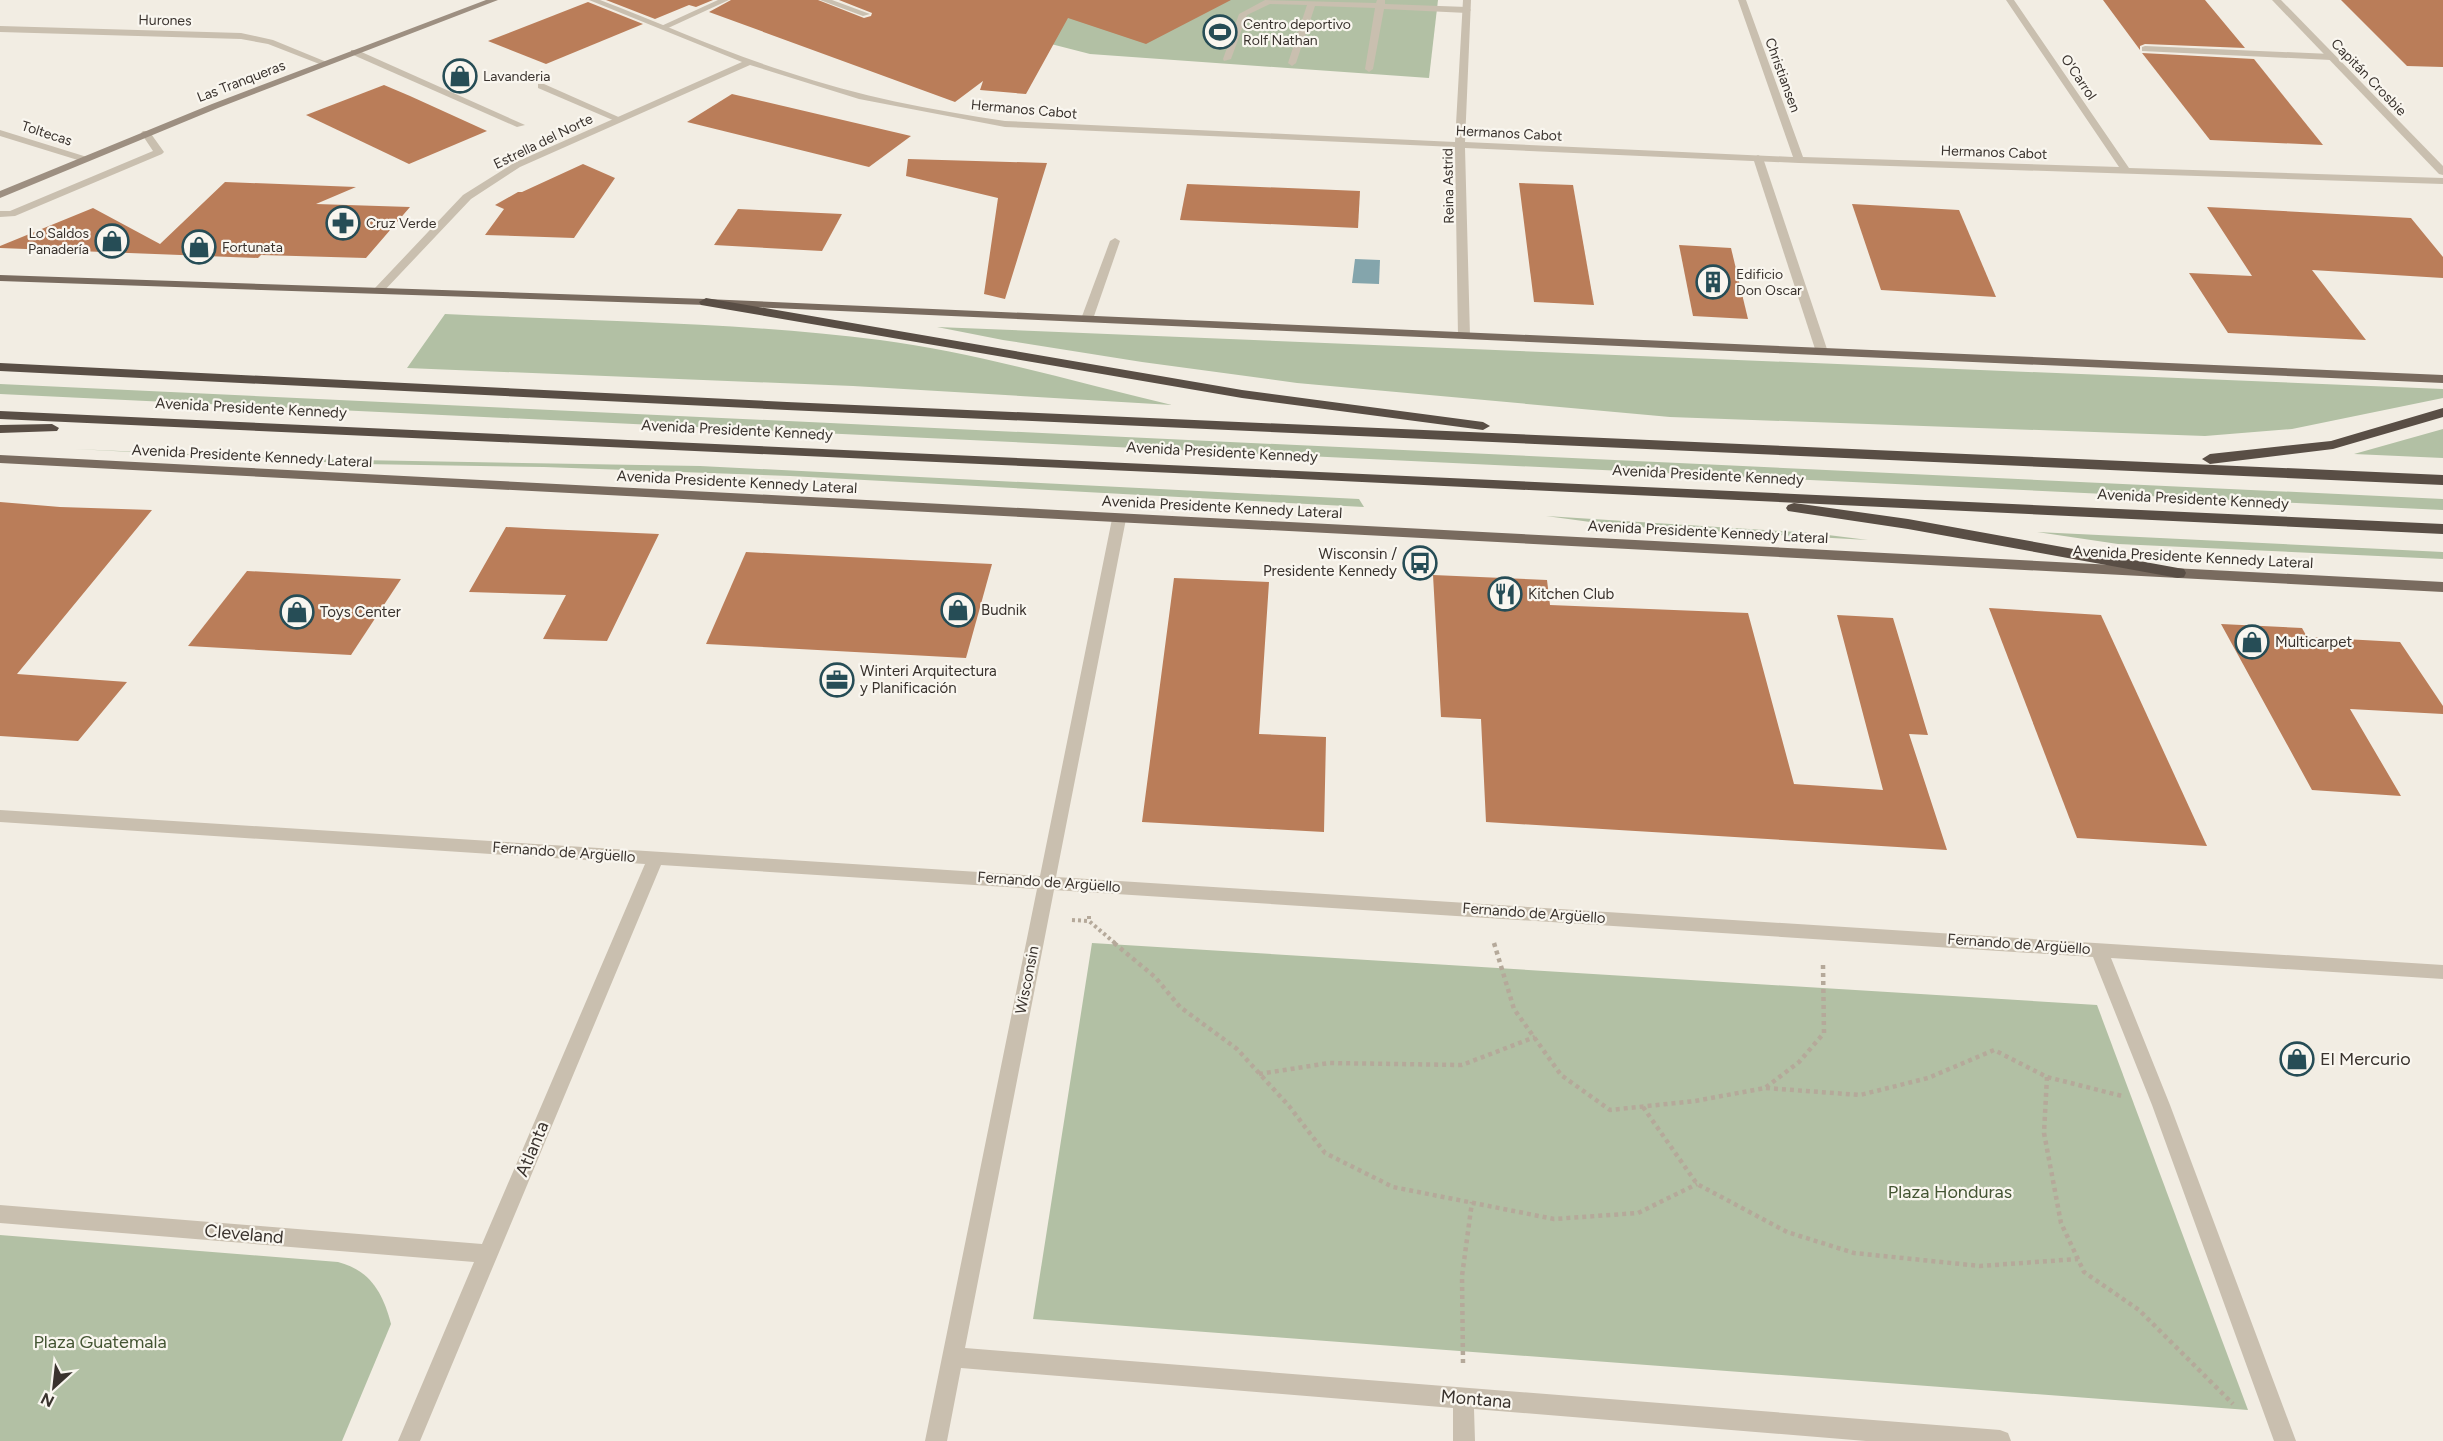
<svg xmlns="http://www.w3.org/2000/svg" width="2443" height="1441" font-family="Figtree,sans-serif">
<rect width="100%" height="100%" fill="#f2ede3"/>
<g fill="#b2c0a4">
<path d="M 947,0 L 1438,0 L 1429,78 L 1090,54 L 923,11 Z"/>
<path d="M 445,314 C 590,321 736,322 880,340 C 978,353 1075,382 1172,405 L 853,386 L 407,368 Z"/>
<path d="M 937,327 L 2443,389 L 2443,398 L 2292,429 L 2205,436 L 1670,417 L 1297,383 L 1142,362 L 1003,340 Z"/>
<path d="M 0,384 L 2443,499 L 2443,510 L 0,394 Z"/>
<path d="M 2443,429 L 2443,458 L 2354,454 Z"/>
<path d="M 75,449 L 301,459 L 700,466 L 1359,499 L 1364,507 L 790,476 L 544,467 L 362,464 Z"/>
<path d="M 1546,516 L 1812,533 L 1868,540 L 1620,526 Z"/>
<path d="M 2037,532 L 2443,552 L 2443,559 L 2118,544 Z"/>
<path d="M 1092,943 L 2097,1005 L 2248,1410 L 1033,1319 Z"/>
<path d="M 0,1235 L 338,1262 C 370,1270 383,1293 391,1324 L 342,1441 L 0,1441 Z"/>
</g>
<path fill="#84a5ac" d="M 1355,259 L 1380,260 L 1379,284 L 1352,283 Z"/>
<g fill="#ba7d59">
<path d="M 606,0 L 713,0 L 696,7 L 689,5 L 655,19 Z"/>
<path d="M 731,0 L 818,0 L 864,18 L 871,16 L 872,13 L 839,0 L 1231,0 L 1146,44 L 1068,18 L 1026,94 L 980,90 L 983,81 L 955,102 L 709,12 Z"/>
<path d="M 2103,0 L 2205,0 L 2245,48 L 2145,44 L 2140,46 L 2140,50 Z"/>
<path d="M 2341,0 L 2443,0 L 2443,67 L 2407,66 Z"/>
<path d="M 588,2 L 643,24 L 546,64 L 488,41 Z"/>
<path d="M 2142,53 L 2254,59 L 2323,145 L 2210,140 Z"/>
<path d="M 384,85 L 410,96 L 487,131 L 409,164 L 306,115 Z"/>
<path d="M 732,94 L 911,136 L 869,167 L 687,122 Z"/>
<path d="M 908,159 L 1047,163 L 1005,299 L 984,294 L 998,198 L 906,176 Z"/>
<path d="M 583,164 L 615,178 L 574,238 L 485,235 L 504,209 L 495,205 L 518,192 L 522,192 Z"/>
<path d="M 225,182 L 356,187 L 316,204 L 410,207 L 366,258 L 261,255 L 258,258 L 0,248 L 0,246 L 93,208 L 160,244 Z"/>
<path d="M 1519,183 L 1573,185 L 1594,305 L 1534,302 Z"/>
<path d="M 1187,184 L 1360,191 L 1358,228 L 1180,220 Z"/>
<path d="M 1852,204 L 1959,210 L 1996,297 L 1881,290 Z"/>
<path d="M 2207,207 L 2411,218 L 2443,257 L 2443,278 L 2312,270 L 2366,340 L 2228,333 L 2189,273 L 2252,276 Z"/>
<path d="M 738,209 L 842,214 L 822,251 L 714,245 Z"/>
<path d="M 1679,245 L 1731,248 L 1748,319 L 1693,316 Z"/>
<path d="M 0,502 L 60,507 L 152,510 L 17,674 L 127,682 L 78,741 L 0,736 Z"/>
<path d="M 506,527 L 545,529 L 659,534 L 607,641 L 543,639 L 566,595 L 469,592 Z"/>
<path d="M 746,552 L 992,564 L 966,658 L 706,644 Z"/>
<path d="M 247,571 L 401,579 L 351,655 L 188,646 Z"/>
<path d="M 1433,575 L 1547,580 L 1550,605 L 1748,613 L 1794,784 L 1883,790 L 1837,615 L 1893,618 L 1928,735 L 1909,734 L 1947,850 L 1486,822 L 1481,719 L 1441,717 Z"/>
<path d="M 1174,578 L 1269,582 L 1259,734 L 1326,737 L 1324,832 L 1142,822 Z"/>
<path d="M 1989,608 L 2101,615 L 2207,846 L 2077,838 Z"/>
<path d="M 2221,624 L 2302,628 L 2307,637 L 2400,642 L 2443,706 L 2443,714 L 2350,709 L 2401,796 L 2312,790 Z"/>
</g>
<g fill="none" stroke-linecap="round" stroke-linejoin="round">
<g stroke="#b5a99a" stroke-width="4" stroke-dasharray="3 3" stroke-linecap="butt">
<path d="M 1089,916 L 1089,921 L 1116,944"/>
<path d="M 1072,920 L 1089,921"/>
</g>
<g stroke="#b5a99a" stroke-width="4.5" stroke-dasharray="4 4" stroke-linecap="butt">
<path d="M 1114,943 L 1155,977 L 1180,1007 L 1237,1049 L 1289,1106 L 1325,1153 L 1393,1187 L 1554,1219 L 1638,1213 L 1697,1184"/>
<path d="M 1494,943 L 1514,1009 L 1561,1075 L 1610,1110 L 1695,1101 L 1765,1088 L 1799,1062 L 1824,1033 L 1823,965"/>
<path d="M 1259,1074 L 1329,1063 L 1462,1065 L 1535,1037"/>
<path d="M 2047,1077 L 2044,1133 L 2061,1223 L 2084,1272 L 2139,1310 L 2233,1404"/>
<path d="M 1766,1088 L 1860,1095 L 1928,1078 L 1994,1050 L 2047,1077 L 2122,1096"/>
<path d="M 1643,1107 L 1697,1184 L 1787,1232 L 1854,1253 L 1980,1266 L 2078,1259"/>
<path d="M 1463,1363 L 1462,1276 L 1472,1202"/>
</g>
<g fill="#c9bfaf" fill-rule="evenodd">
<path d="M 718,0 L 729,0 L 666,29 L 659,27 Z"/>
<path d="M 820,0 L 832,0 L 870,14 L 863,16 Z"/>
<path d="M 1265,0 L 1376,3 L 1377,0 L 1385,0 L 1385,4 L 1467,7 L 1471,10 L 1467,13 L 1384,9 L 1373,69 L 1369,72 L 1365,69 L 1375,8 L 1315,6 L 1296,63 L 1292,66 L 1288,63 L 1307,5 L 1270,4 L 1247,15 L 1231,59 L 1224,61 L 1223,59 L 1239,14 Z"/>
<path d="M 2145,46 L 2331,54 L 2335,57 L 2331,60 L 2142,51 L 2142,47 Z"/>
<path d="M 351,50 L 357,50 L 525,125 L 517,127 L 351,54 Z"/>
<path d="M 538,84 L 544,84 L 623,119 L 615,121 L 538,88 Z"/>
<path d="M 143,131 L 149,131 L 164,152 L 162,154 L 15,216 L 0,217 L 0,211 L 10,211 L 153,151 L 141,133 Z"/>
<path d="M 1758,155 L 1763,158 L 1828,352 L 1826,354 L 1818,354 L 1816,352 L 1753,158 Z"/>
<path d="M 1115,238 L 1120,241 L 1093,319 L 1091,321 L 1083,321 L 1081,319 L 1110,241 Z"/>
</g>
<g fill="#c9bfaf" fill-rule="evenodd">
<path d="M 589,0 L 600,0 C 663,24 724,52 787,72 C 858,96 931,110 1005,121 L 1455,142 L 1463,0 L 1471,0 L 1465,142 L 1793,157 L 1738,0 L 1746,0 L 1803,157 L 2119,167 L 2006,0 L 2014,0 L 2129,168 L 2443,178 L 2443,184 L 1799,163 L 1465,148 L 1470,336 L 1464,339 L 1458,336 L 1455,147 L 1005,127 L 859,99 L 750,65 L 520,167 L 471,199 L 383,292 L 375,292 L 375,288 L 463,195 L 514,163 L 742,62 Z"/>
<path d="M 2272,0 L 2281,0 L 2443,166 L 2443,175 L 2439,174 Z"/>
<path d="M 0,26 L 241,33 L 273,40 L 329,63 L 322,65 L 268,44 L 241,39 L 0,32 Z"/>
<path d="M 0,130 L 87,157 L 89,159 L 81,161 L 0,136 Z"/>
<path d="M 1119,515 L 1126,519 L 1056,877 L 2443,965 L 2443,979 L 2111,958 L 2170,1105 L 2296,1441 L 2274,1441 L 2152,1105 L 2093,957 L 1054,890 L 965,1348 L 2000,1430 L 2008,1433 L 2011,1441 L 1866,1441 L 1474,1409 L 1475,1441 L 1453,1441 L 1453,1408 L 961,1368 L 947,1441 L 925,1441 L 1037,889 L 661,865 L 420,1441 L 398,1441 L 474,1262 L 0,1223 L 0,1205 L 482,1244 L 645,864 L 0,822 L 0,810 L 1040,876 L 1112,519 Z"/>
</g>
<path fill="#9d8f81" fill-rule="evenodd" d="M 486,0 L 498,0 L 218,108 L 0,198 L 0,191 L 212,104 Z"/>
<g fill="#796b5f" fill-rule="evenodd">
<path d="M 0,275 L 706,299 L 2443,375 L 2443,383 L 706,305 L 0,281 Z"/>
<path d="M 0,455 L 2443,582 L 2443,592 L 0,463 Z"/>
</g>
<g fill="#594e45" fill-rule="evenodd">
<path d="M 706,298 L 1242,390 L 1483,422 L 1490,426 L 1483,430 L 1242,398 L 701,305 L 699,302 Z"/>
<path d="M 0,363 L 787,402 L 2443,475 L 2443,485 L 787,410 L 0,371 Z"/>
<path d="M 2443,408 L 2443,417 L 2333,449 L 2210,464 L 2202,459 L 2210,454 L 2331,441 Z"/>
<path d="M 0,411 L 2443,524 L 2443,534 L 1196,474 L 0,419 Z"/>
<path d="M 52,424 L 59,428 L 57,431 L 0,433 L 0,425 Z"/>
<path d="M 1794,503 L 1908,519 L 2178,568 L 2184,569 L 2186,573 L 2184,577 L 2178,578 L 1908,529 L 1788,511 L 1786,508 L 1788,505 Z"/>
</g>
</g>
<defs>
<g id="stadium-ring" transform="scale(1.725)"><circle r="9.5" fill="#f9f6ef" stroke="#264d56" stroke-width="1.5"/><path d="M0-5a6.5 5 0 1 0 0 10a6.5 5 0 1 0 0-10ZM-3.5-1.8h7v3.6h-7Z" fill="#264d56"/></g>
<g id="shop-ring" transform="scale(1.725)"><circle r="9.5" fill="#f9f6ef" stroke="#264d56" stroke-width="1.5"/><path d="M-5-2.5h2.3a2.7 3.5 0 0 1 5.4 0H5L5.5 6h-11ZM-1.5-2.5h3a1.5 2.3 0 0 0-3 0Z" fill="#264d56"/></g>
<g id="pharmacy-ring" transform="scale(1.725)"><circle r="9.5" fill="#f9f6ef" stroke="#264d56" stroke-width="1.5"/><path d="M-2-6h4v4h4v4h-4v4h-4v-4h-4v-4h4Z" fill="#264d56"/></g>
<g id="building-ring" transform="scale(1.725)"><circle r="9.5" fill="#f9f6ef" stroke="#264d56" stroke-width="1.5"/><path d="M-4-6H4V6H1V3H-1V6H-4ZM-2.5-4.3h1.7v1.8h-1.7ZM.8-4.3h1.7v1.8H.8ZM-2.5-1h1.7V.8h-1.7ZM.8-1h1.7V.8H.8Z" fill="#264d56"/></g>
<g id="bus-ring" transform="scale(1.725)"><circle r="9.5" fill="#f9f6ef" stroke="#264d56" stroke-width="1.5"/><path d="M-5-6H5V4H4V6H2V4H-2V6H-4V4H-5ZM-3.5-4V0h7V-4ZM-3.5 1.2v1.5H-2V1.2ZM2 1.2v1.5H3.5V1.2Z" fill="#264d56"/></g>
<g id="restaurant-ring" transform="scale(1.725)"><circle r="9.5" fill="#f9f6ef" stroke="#264d56" stroke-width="1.5"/><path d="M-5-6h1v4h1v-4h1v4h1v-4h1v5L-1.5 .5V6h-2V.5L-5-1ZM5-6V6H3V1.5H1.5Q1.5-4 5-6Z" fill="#264d56"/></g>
<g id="office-ring" transform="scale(1.725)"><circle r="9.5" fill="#f9f6ef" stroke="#264d56" stroke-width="1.5"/><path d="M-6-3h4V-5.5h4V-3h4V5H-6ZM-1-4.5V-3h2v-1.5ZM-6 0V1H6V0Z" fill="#264d56"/></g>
</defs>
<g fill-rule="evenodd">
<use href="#stadium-ring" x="1220" y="32"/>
<use href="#shop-ring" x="460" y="76"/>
<use href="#pharmacy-ring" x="343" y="223"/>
<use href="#shop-ring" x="112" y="241"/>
<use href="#shop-ring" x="199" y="247"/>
<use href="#building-ring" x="1713" y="282"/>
<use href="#bus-ring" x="1420" y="563"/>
<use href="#restaurant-ring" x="1505" y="594"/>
<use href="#shop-ring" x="958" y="610"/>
<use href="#shop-ring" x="297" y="612"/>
<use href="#shop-ring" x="2252" y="642"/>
<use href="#office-ring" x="837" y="680"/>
<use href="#shop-ring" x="2297" y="1059"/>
</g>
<g text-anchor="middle" stroke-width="4.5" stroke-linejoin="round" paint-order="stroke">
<g font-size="14" fill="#39322d" stroke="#f9f6ef">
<text transform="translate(165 20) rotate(1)" y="5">Hurones</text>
<text transform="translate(1783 75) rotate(70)" y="5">Christiansen</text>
<text transform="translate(2079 77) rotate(56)" y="5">O'Carrol</text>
<text transform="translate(2369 77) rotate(46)" y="5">Capitán Crosbie</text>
<text transform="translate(241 81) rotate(-21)" y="5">Las Tranqueras</text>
<text transform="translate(1024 109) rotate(5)" y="5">Hermanos Cabot</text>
<text transform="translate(47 133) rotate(18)" y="5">Toltecas</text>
<text transform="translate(1509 133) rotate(3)" y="5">Hermanos Cabot</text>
<text transform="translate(543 141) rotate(-26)" y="5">Estrella del Norte</text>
<text transform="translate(1994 152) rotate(2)" y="5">Hermanos Cabot</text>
<text transform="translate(1448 186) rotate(-91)" y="5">Reina Astrid</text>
</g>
<g font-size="14" fill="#39322d" stroke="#f9f6ef" text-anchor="start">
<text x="1243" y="29">Centro deportivo<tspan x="1243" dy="16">Rolf Nathan</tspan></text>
<text x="483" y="81">Lavanderia</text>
<text x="366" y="228">Cruz Verde</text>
<text x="89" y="238" text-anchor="end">Lo Saldos<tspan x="89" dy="16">Panadería</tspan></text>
<text x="222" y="252">Fortunata</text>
<text x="1736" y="279">Edificio<tspan x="1736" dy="16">Don Oscar</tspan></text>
</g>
<g font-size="15" fill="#39322d" stroke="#f9f6ef">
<text transform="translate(251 408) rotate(3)" y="5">Avenida Presidente Kennedy</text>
<text transform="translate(737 430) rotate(3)" y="5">Avenida Presidente Kennedy</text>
<text transform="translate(1222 452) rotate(3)" y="5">Avenida Presidente Kennedy</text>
<text transform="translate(252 456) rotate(3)" y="5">Avenida Presidente Kennedy Lateral</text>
<text transform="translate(1708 475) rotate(3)" y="5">Avenida Presidente Kennedy</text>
<text transform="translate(737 482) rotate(3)" y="5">Avenida Presidente Kennedy Lateral</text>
<text transform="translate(2193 499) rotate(3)" y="5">Avenida Presidente Kennedy</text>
<text transform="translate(1222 507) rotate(3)" y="5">Avenida Presidente Kennedy Lateral</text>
<text transform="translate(1708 532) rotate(3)" y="5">Avenida Presidente Kennedy Lateral</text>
<text transform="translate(2193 557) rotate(3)" y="5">Avenida Presidente Kennedy Lateral</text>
<text transform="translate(564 852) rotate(4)" y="5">Fernando de Argüello</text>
<text transform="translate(1049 882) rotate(4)" y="5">Fernando de Argüello</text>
<text transform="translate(1534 913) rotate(4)" y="5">Fernando de Argüello</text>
<text transform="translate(2019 944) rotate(4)" y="5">Fernando de Argüello</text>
<text transform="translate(1027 980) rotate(-79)" y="5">Wisconsin</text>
</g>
<g font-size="15" fill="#39322d" stroke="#f9f6ef" text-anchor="start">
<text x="1397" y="559" text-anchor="end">Wisconsin /<tspan x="1397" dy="17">Presidente Kennedy</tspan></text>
<text x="1528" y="599">Kitchen Club</text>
<text x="981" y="615">Budnik</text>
<text x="320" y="617">Toys Center</text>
<text x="2275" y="647">Multicarpet</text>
<text x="860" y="676">Winteri Arquitectura<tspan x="860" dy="17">y Planificación</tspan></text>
</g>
<g font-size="18" fill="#39322d" stroke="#f9f6ef" text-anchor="start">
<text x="2320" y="1065">El Mercurio</text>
</g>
<g font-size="18" fill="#39322d" stroke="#f9f6ef">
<text transform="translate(532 1149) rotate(-67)" y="6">Atlanta</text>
<text transform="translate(244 1234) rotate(5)" y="6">Cleveland</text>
<text transform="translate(1476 1399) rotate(5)" y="6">Montana</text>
</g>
<g font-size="18" fill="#453" stroke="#f9f6ef">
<text x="1950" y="1198">Plaza Honduras</text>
<text x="100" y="1348">Plaza Guatemala</text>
</g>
</g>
<g transform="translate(54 1387) rotate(207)" stroke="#f9f6ef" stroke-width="4.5" paint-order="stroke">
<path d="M0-4.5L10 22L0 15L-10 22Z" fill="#39322d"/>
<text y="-9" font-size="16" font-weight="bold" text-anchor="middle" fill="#39322d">N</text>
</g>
</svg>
